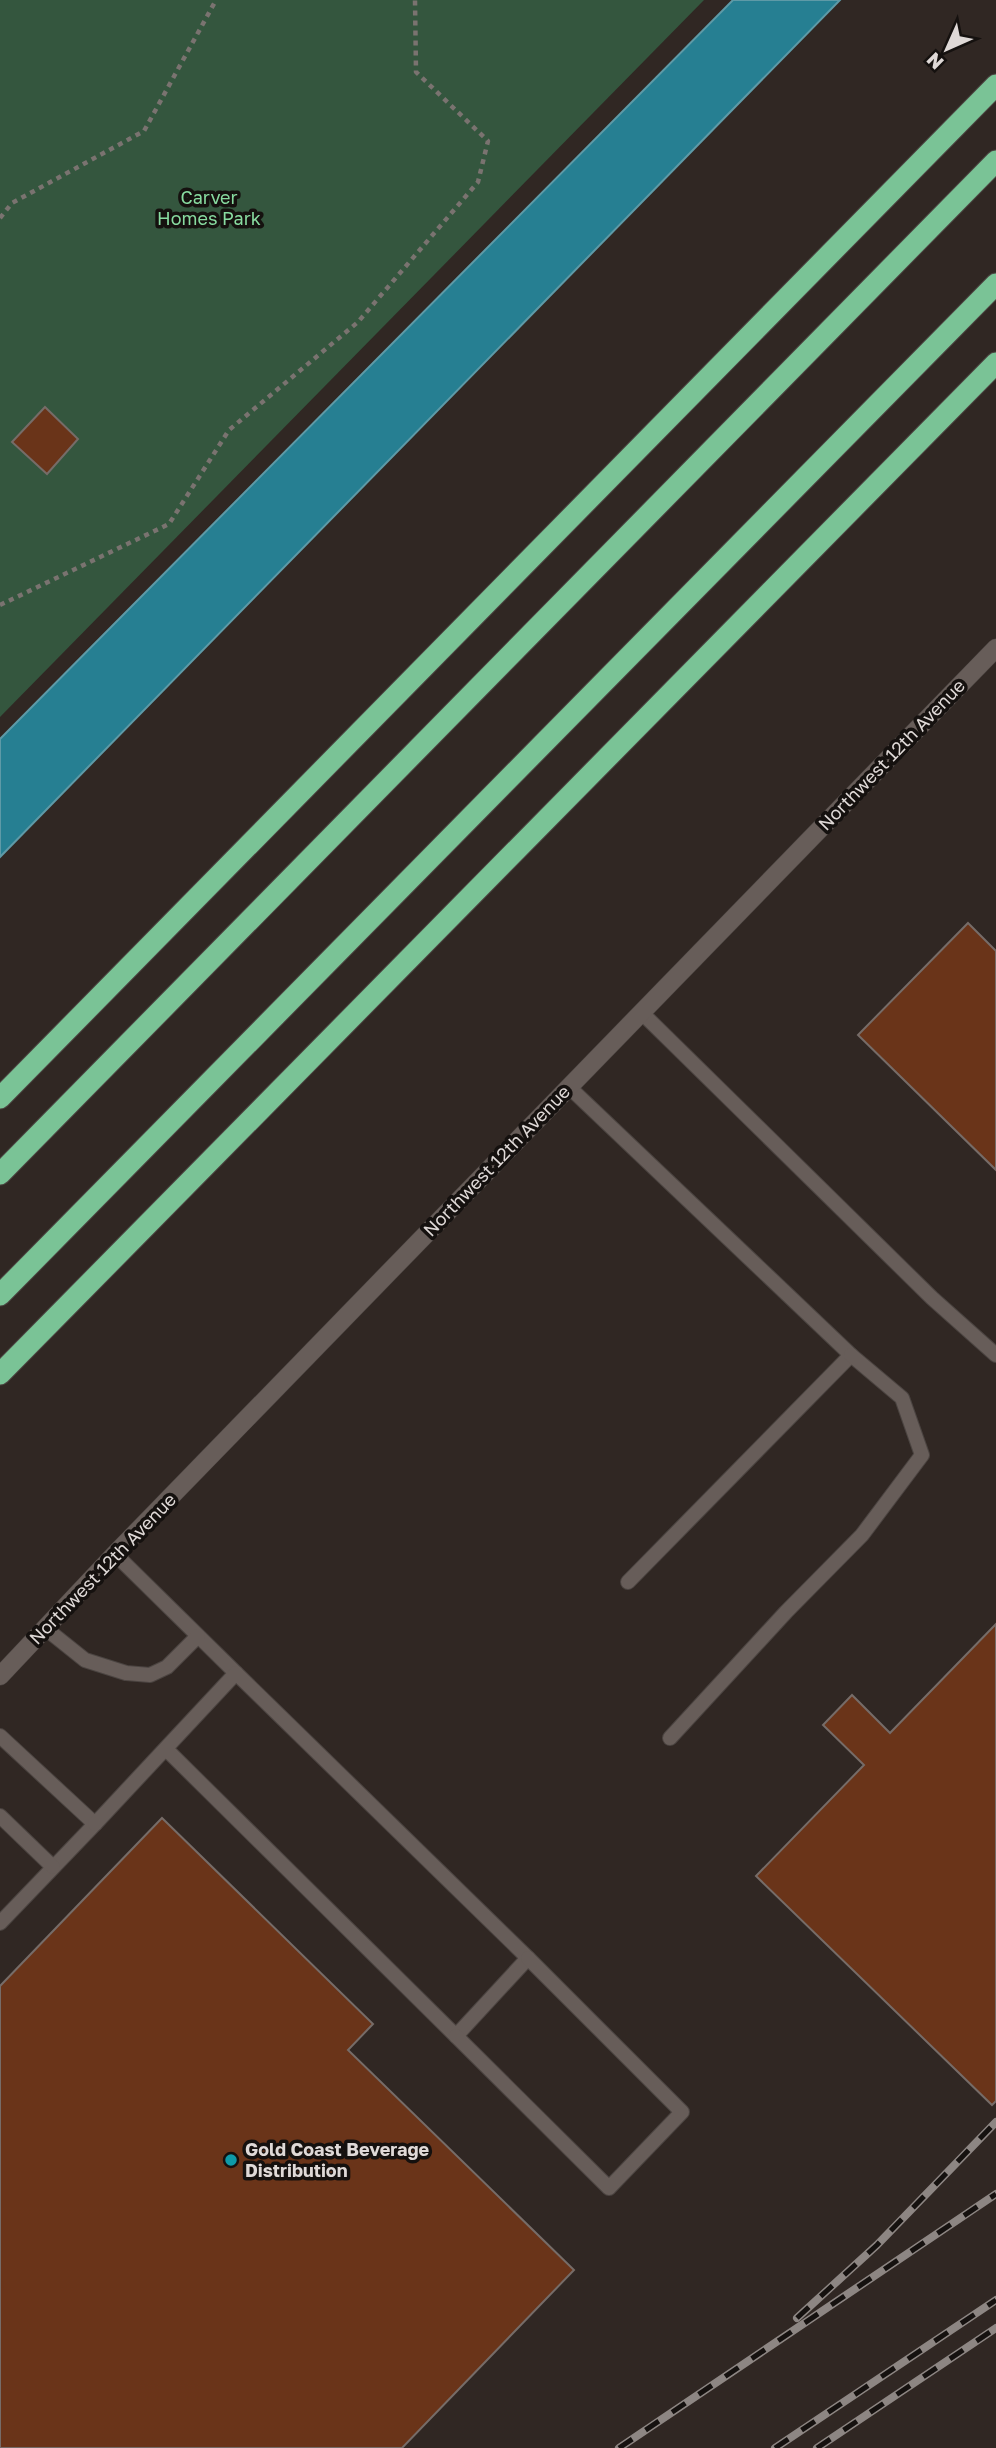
<svg xmlns="http://www.w3.org/2000/svg" width="996" height="2448" font-family="'Golos Text',sans-serif">
<rect width="100%" height="100%" fill="#302723"/>
<path fill="#34563e" d="M 0,0 L 704,0 L 0,717 Z"/>
<path fill="#267f92" stroke="#5e9aa7" stroke-width="2" d="M 733,0 L 840,0 L 0,857 L 0,739 Z"/>
<g fill="#6a3419" stroke="#766c68" stroke-width="2">
<path d="M 45,407 L 78,439 L 47,474 L 12,442 Z"/>
<path d="M 968,923 L 996,951 L 996,1170 L 858,1035 Z"/>
<path d="M 996,1624 L 996,2101 L 992,2105 L 756,1876 L 864,1765 L 823,1725 L 852,1695 L 890,1733 Z"/>
<path d="M 162,1818 L 373,2024 L 348,2050 L 574,2270 L 402,2448 L 0,2448 L 0,1986 Z"/>
</g>
<g fill="none" stroke-linecap="round" stroke-linejoin="round">
<g stroke="#4b4441" stroke-width="16">
<g id="lane">
<path d="M 642,1013 L 932,1298 L 996,1355"/>
<path d="M 569,1087 L 851,1355 L 628,1582"/>
<path d="M 115,1554 L 236,1673"/>
<path d="M 45,1628 L 85,1660 L 126,1673 L 150,1675 L 167,1667 L 198,1636"/>
<path d="M 0,1736 L 95,1824 L 0,1923"/>
<path d="M 670,1738 L 786,1612 L 862,1535 L 922,1455 L 902,1398 L 851,1355"/>
<path d="M 0,1816 L 53,1867"/>
<path d="M 95,1824 L 236,1673 L 528,1958 L 456,2036 L 166,1749"/>
<path d="M 456,2036 L 609,2188 L 682,2112 L 528,1958"/>
</g>
</g>
<g stroke="#4b4441" stroke-width="19">
<path id="street" d="M 0,1676 L 115,1554 L 996,648"/>
</g>
<g stroke="#4b4441" stroke-width="23">
<g id="highway">
<path d="M 0,1098 L 996,85"/>
<path d="M 0,1174 L 996,161"/>
<path d="M 0,1295 L 996,284"/>
<path d="M 0,1374 L 996,363"/>
</g>
</g>
<g stroke="#7a7370" stroke-width="4.5" stroke-dasharray="5 5" stroke-linecap="butt">
<path d="M 0,218 L 12,203 L 144,131 L 216,0"/>
<path d="M 0,605 L 169,524 L 229,430 L 358,322 L 478,182 L 488,141 L 416,72 L 415,0"/>
</g>
<use href="#lane" stroke="#675d59" stroke-width="14"/>
<use href="#street" stroke="#675d59" stroke-width="18"/>
<use href="#highway" stroke="#7ac396" stroke-width="21"/>
<g stroke="#8d8683" stroke-width="8">
<g id="rail">
<path d="M 797,2318 L 877,2245 L 996,2122"/>
<path d="M 619,2448 L 996,2194"/>
<path d="M 775,2448 L 996,2300"/>
<path d="M 817,2448 L 996,2328"/>
</g>
</g>
<use href="#rail" stroke="#15110f" stroke-width="5" stroke-dasharray="16" stroke-linecap="butt"/>
</g>
<circle fill="#0f9aa8" stroke="#15110f" stroke-width="2.5" cx="231" cy="2160" r="7"/>
<g text-anchor="middle" stroke-width="7" stroke-linejoin="round" paint-order="stroke">
<g font-size="18" fill="#88dba0" stroke="#15110f">
<text x="209" y="204">Carver<tspan x="209" dy="21">Homes Park</tspan></text>
</g>
<g font-size="18" fill="#dfd9d7" stroke="#15110f">
<text transform="translate(892 755) rotate(-46)" y="6">Northwest 12th Avenue</text>
<text transform="translate(497 1161) rotate(-46)" y="6">Northwest 12th Avenue</text>
<text transform="translate(103 1569) rotate(-46)" y="6">Northwest 12th Avenue</text>
</g>
<g font-size="18" font-weight="bold" fill="#dfd9d7" stroke="#15110f" text-anchor="start">
<text x="245" y="2156">Gold Coast Beverage<tspan x="245" dy="21">Distribution</tspan></text>
</g>
</g>
<g transform="translate(947 49) rotate(225)" stroke="#15110f" stroke-width="5" paint-order="stroke">
<path d="M0-5L12 26L0 18L-12 26Z" fill="#dfd9d7"/>
<text y="-10" font-size="19" font-weight="bold" text-anchor="middle" fill="#dfd9d7">N</text>
</g>
</svg>
